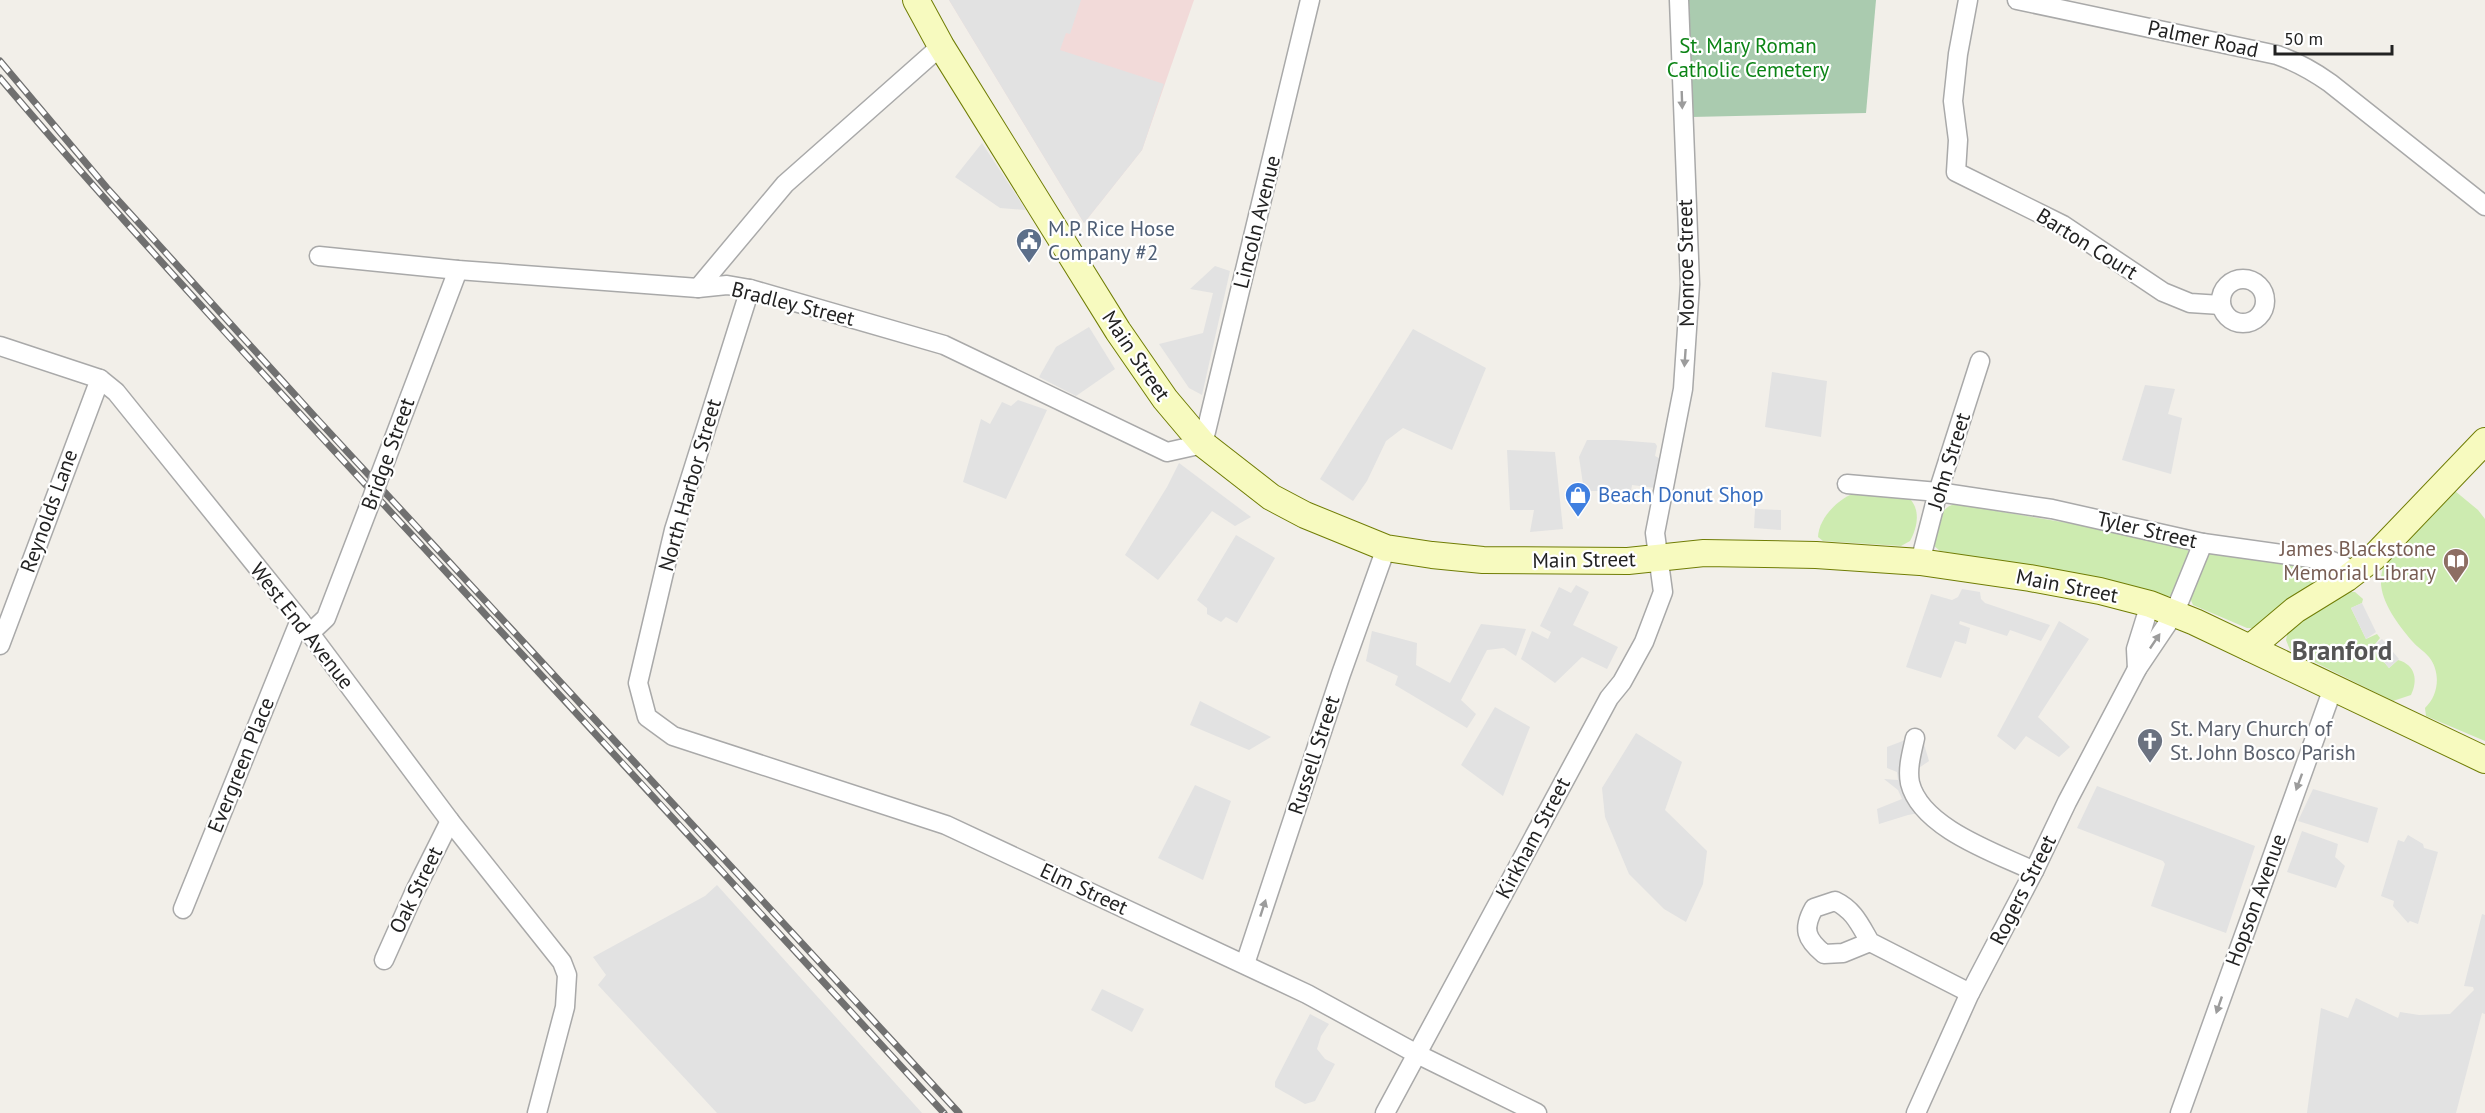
<svg xmlns="http://www.w3.org/2000/svg" width="2485" height="1113" font-family="'PT Sans',sans-serif">
<rect width="100%" height="100%" fill="#f2efe9"/>
<path fill="#f2dad9" d="M 949,0 L 1194,0 L 1142,150 L 1084,223 Z"/>
<g fill="#cdebb0">
<path d="M 2455,491 L 2478,510 L 2485,519 L 2485,741 L 2426,716 L 2425,708 C 2439,695 2441,672 2429,657 C 2424,651 2417,647 2412,641 C 2395,621 2370,589 2386,562 Z"/>
<path d="M 1857,492 L 1910,499 C 1921,511 1917,528 1910,541 L 1901,546 L 1823,541 L 1818,537 C 1819,517 1839,498 1857,492 Z"/>
<path d="M 1955,504 L 2128,533 L 2184,546 L 2189,552 L 2190,559 L 2176,592 L 2171,596 L 2164,596 L 2106,579 L 1940,551 L 1933,545 C 1937,529 1937,508 1955,504 Z"/>
<path d="M 2216,550 L 2329,567 L 2335,572 L 2255,628 L 2247,628 L 2193,605 L 2190,598 L 2208,554 Z"/>
<path d="M 2346,592 L 2355,592 L 2363,599 L 2362,603 L 2351,608 L 2366,639 L 2377,634 L 2380,638 L 2372,648 L 2389,668 L 2398,660 C 2416,665 2418,681 2411,695 L 2393,701 L 2290,650 L 2286,640 L 2289,626 Z"/>
</g>
<path fill="#aacbaf" d="M 1689,0 L 1876,0 L 1866,113 L 1691,117 Z"/>
<g fill="#e2e2e2">
<path d="M 949,0 L 1081,0 L 1070,34 L 1066,33 L 1060,50 L 1164,84 L 1142,150 L 1084,223 Z"/>
<path d="M 982,143 L 1026,210 L 1000,208 L 955,177 Z"/>
<path d="M 1215,266 L 1230,271 L 1202,395 L 1189,388 L 1159,344 L 1203,333 L 1213,293 L 1190,289 Z"/>
<path d="M 1089,327 L 1115,369 L 1076,396 L 1039,377 L 1056,347 Z"/>
<path d="M 1413,329 L 1486,368 L 1452,450 L 1403,428 L 1386,441 L 1367,481 L 1353,501 L 1320,479 Z"/>
<path d="M 1772,372 L 1827,381 L 1821,437 L 1765,427 Z"/>
<path d="M 2145,385 L 2175,389 L 2168,414 L 2182,418 L 2171,474 L 2122,460 Z"/>
<path d="M 1018,400 L 1047,410 L 1006,499 L 963,482 L 981,419 L 990,424 L 1002,402 L 1011,406 Z"/>
<path d="M 1587,440 L 1617,440 L 1655,443 L 1657,446 L 1655,456 L 1661,459 L 1655,488 L 1632,485 L 1631,491 L 1584,491 L 1579,457 Z"/>
<path d="M 1507,450 L 1555,452 L 1563,529 L 1530,532 L 1534,510 L 1510,510 Z"/>
<path d="M 1179,463 L 1251,517 L 1235,526 L 1212,511 L 1158,580 L 1125,555 L 1167,487 Z"/>
<path d="M 1755,509 L 1781,510 L 1781,530 L 1754,528 Z"/>
<path d="M 1236,535 L 1275,558 L 1237,623 L 1226,617 L 1221,622 L 1207,614 L 1207,608 L 1197,600 Z"/>
<path d="M 1576,585 L 1589,592 L 1573,625 L 1618,647 L 1607,669 L 1582,657 L 1555,683 L 1521,659 L 1532,631 L 1548,639 L 1551,632 L 1540,626 L 1559,587 L 1571,593 Z"/>
<path d="M 1962,589 L 1980,592 L 1981,599 L 1985,603 L 2050,625 L 2041,641 L 2010,630 L 2007,636 L 1960,621 L 1959,624 L 1970,628 L 1966,644 L 1955,641 L 1941,678 L 1906,667 L 1931,594 L 1952,600 L 1958,597 Z"/>
<path d="M 2362,603 L 2376,632 L 2366,639 L 2351,608 Z"/>
<path d="M 2059,621 L 2089,639 L 2038,717 L 2070,747 L 2059,757 L 2026,736 L 2015,750 L 1997,736 Z"/>
<path d="M 1481,624 L 1526,629 L 1516,656 L 1504,648 L 1487,650 L 1461,700 L 1476,714 L 1467,728 L 1395,685 L 1398,676 L 1366,661 L 1372,631 L 1417,643 L 1416,665 L 1450,683 Z"/>
<path d="M 2382,639 L 2399,659 L 2389,668 L 2372,647 Z"/>
<path d="M 1200,701 L 1271,737 L 1249,750 L 1190,725 Z"/>
<path d="M 1495,707 L 1530,727 L 1503,796 L 1461,765 Z"/>
<path d="M 1636,733 L 1682,762 L 1665,810 L 1707,851 L 1703,884 L 1686,922 L 1664,909 L 1629,874 L 1605,817 L 1602,788 Z"/>
<path d="M 1921,734 L 1929,761 L 1913,772 L 1936,810 L 1908,815 L 1879,824 L 1877,809 L 1902,799 L 1898,790 L 1884,779 L 1898,780 L 1897,772 L 1887,768 L 1887,747 Z"/>
<path d="M 1195,785 L 1231,801 L 1203,880 L 1158,858 Z"/>
<path d="M 2097,786 L 2255,846 L 2226,933 L 2151,906 L 2165,864 L 2163,861 L 2077,828 Z"/>
<path d="M 2313,789 L 2378,808 L 2368,843 L 2298,821 Z"/>
<path d="M 2302,831 L 2338,844 L 2335,857 L 2345,866 L 2336,888 L 2287,872 Z"/>
<path d="M 2408,835 L 2423,844 L 2424,848 L 2438,852 L 2418,924 L 2410,921 L 2408,923 L 2393,906 L 2394,901 L 2381,896 L 2398,840 L 2404,842 Z"/>
<path d="M 717,885 L 922,1113 L 717,1113 L 598,985 L 606,975 L 593,957 L 705,896 Z"/>
<path d="M 2482,914 L 2485,915 L 2485,1014 L 2482,1013 L 2456,1113 L 2307,1113 L 2321,1008 L 2348,1018 L 2356,998 L 2398,1018 L 2400,1012 L 2419,1015 L 2450,1014 L 2474,990 L 2473,987 L 2464,986 Z"/>
<path d="M 1102,989 L 1144,1009 L 1132,1032 L 1091,1010 Z"/>
<path d="M 1310,1014 L 1329,1024 L 1321,1036 L 1317,1049 L 1325,1059 L 1335,1064 L 1315,1101 L 1305,1104 L 1275,1087 L 1275,1082 Z"/>
</g>
<g fill="none" stroke-linecap="round" stroke-linejoin="round">
<g stroke="#a9a9a9" stroke-width="21">
<g id="street">
<path d="M 1968,0 L 1958,54 L 1953,101 L 1958,140 L 1956,172 L 2063,225 L 2163,292 L 2190,303 L 2221,305"/>
<path d="M 2017,0 L 2277,55 C 2297,62 2313,71 2330,83 L 2485,206"/>
<path d="M 319,256 L 458,270 L 698,288 L 727,285 L 750,289 L 944,345 L 1167,452 L 1203,444 L 1310,0"/>
<circle cx="2243" cy="301" r="22"/>
<path d="M 698,288 L 785,184 L 941,46"/>
<path d="M 750,289 L 674,530 L 638,683 L 647,717 L 673,736 L 946,825 L 1307,994 L 1417,1054 L 1537,1113"/>
<path d="M 0,346 L 100,379 L 116,392 L 300,620 L 450,821 L 562,962 L 567,975 L 565,1007 L 537,1113"/>
<path d="M 380,475 L 458,270"/>
<path d="M 1847,484 L 1938,492 L 2052,509 L 2203,543 L 2332,561 L 2344,566 L 2353,574"/>
<path d="M 1920,562 L 1938,492 L 1980,361"/>
<path d="M 310,633 L 326,618 L 371,501"/>
<path d="M 0,645 L 100,379"/>
<path d="M 2137,669 L 2136,649 L 2150,604"/>
<path d="M 1915,738 C 1912,752 1907,768 1910,783 C 1921,828 1996,853 2034,871"/>
<path d="M 183,909 L 300,620"/>
<path d="M 1870,942 C 1860,925 1854,910 1835,901 L 1814,908 C 1802,929 1806,939 1824,954 L 1843,953 L 1870,942 L 1970,993"/>
<path d="M 384,960 L 414,893 L 450,821"/>
<path d="M 1245,964 L 1341,674 L 1386,548"/>
<path d="M 1385,1113 L 1609,698 L 1622,682 L 1644,642 L 1663,592 L 1655,533 L 1683,389 L 1690,284 L 1679,0"/>
<path d="M 1916,1113 L 1969,995 L 2034,871 L 2067,802 L 2137,669 L 2174,614 L 2203,543"/>
<path d="M 2180,1113 L 2333,688"/>
</g>
</g>
<g stroke="#707d05" stroke-width="28">
<g id="secondary">
<path d="M 916,0 L 941,46 L 1118,331 L 1165,399 L 1203,444 L 1271,497 L 1305,515 L 1386,548 L 1432,555 L 1483,560 L 1628,561 L 1704,553 L 1816,555 L 1920,562 L 2030,578 L 2100,591 L 2150,604 L 2195,622 L 2485,760"/>
<path d="M 2250,648 L 2295,610 L 2347,578 L 2373,558 L 2485,441"/>
</g>
</g>
<use href="#street" stroke="#fff" stroke-width="18"/>
<use href="#secondary" stroke="#f7fabf" stroke-width="26"/>
<g stroke="#707070" stroke-width="7">
<g id="rail">
<path d="M 0,61 L 107,188 L 317,419 L 959,1113"/>
<path d="M 0,78 C 137,239 281,393 424,548 C 598,736 771,925 944,1113"/>
</g>
</g>
<use href="#rail" stroke="#fff" stroke-width="4.5" stroke-dasharray="14" stroke-linecap="butt"/>
<g stroke="#a9a9a9" stroke-width="21" stroke-linecap="butt">
<path id="street-bridge" d="M 371,501 L 380,475"/>
</g>
<use href="#street-bridge" stroke="#fff" stroke-width="18"/>
</g>
<defs><path id="oneway-solid" d="M-6-.8H1V-3.2L6.5 0L1 3.2V.8H-6Z" transform="scale(1.5)"/></defs>
<g fill="#9c9c9c">
<use href="#oneway-solid" transform="translate(1682 100) rotate(88)"/>
<use href="#oneway-solid" transform="translate(1685 358) rotate(94)"/>
<use href="#oneway-solid" transform="translate(2155 641) rotate(-56)"/>
<use href="#oneway-solid" transform="translate(2299 782) rotate(110)"/>
<use href="#oneway-solid" transform="translate(1263 908) rotate(-72)"/>
<use href="#oneway-solid" transform="translate(2219 1005) rotate(109)"/>
</g>
<defs>
<g id="civic-pin" transform="scale(1.35)"><path d="M0 17L-7.5 6A9.5 9.5 0 1 1 7.5 6Z" fill="#5c6f8a" stroke="#fff"/><path d="M-.6-6.5H3V-4.5H.6V-3L4-1V1h2V6H-6V1h2V-1L-.6-3ZM-1.2 2.5V6h2.4V2.5Z" fill="#fff"/></g>
<g id="shop-pin" transform="scale(1.35)"><path d="M0 17L-7.5 6A9.5 9.5 0 1 1 7.5 6Z" fill="#3f7fe0" stroke="#fff"/><path d="M-5-2.5h2.3a2.7 3.5 0 0 1 5.4 0H5L5.5 6h-11ZM-1.5-2.5h3a1.5 2.3 0 0 0-3 0Z" fill="#fff"/></g>
<g id="library-pin" transform="scale(1.35)"><path d="M0 17L-7.5 6A9.5 9.5 0 1 1 7.5 6Z" fill="#8d6e63" stroke="#fff"/><path d="M-6-4Q-3-5.5-.7-3.5V5Q-3 3-6 4ZM6-4Q3-5.5 .7-3.5V5Q3 3 6 4Z" fill="#fff"/></g>
<g id="church-pin" transform="scale(1.35)"><path d="M0 17L-7.5 6A9.5 9.5 0 1 1 7.5 6Z" fill="#6b7280" stroke="#fff"/><path d="M-1.2-6h2.4v3.5h3.3v2.4h-3.3V6h-2.4V-.1h-3.3v-2.4h3.3Z" fill="#fff"/></g>
</defs>
<g fill-rule="evenodd">
<use href="#civic-pin" x="1029" y="241"/>
<use href="#shop-pin" x="1578" y="495"/>
<use href="#library-pin" x="2456" y="561"/>
<use href="#church-pin" x="2150" y="741"/>
</g>
<g text-anchor="middle" stroke-width="4.5" stroke-linejoin="round" paint-order="stroke">
<g font-size="21" fill="#222" stroke="#fff">
<text transform="translate(2203 39) rotate(12)" y="7">Palmer Road</text>
<text transform="translate(1257 222) rotate(-76)" y="7">Lincoln Avenue</text>
<text transform="translate(2087 244) rotate(32)" y="7">Barton Court</text>
<text transform="translate(1686 263) rotate(-91)" y="7">Monroe Street</text>
<text transform="translate(793 304) rotate(14)" y="7">Bradley Street</text>
<text transform="translate(1136 356) rotate(56)" y="7">Main Street</text>
<text transform="translate(388 454) rotate(-70)" y="7">Bridge Street</text>
<text transform="translate(1949 461) rotate(-73)" y="7">John Street</text>
<text transform="translate(690 485) rotate(-74)" y="7">North Harbor Street</text>
<text transform="translate(49 511) rotate(-70)" y="7">Reynolds Lane</text>
<text transform="translate(2147 530) rotate(13)" y="7">Tyler Street</text>
<text transform="translate(1584 560) rotate(-1)" y="7">Main Street</text>
<text transform="translate(2067 586) rotate(11)" y="7">Main Street</text>
<text transform="translate(302 626) rotate(52)" y="7">West End Avenue</text>
<text transform="translate(1314 755) rotate(-72)" y="7">Russell Street</text>
<text transform="translate(241 765) rotate(-68)" y="7">Evergreen Place</text>
<text transform="translate(1533 838) rotate(-62)" y="7">Kirkham Street</text>
<text transform="translate(1084 889) rotate(25)" y="7">Elm Street</text>
<text transform="translate(416 890) rotate(-64)" y="7">Oak Street</text>
<text transform="translate(2023 890) rotate(-63)" y="7">Rogers Street</text>
<text transform="translate(2256 900) rotate(-70)" y="7">Hopson Avenue</text>
</g>
<g font-size="21" fill="#0c8416" stroke="#fff">
<text x="1748" y="53">St. Mary Roman<tspan x="1748" dy="24">Catholic Cemetery</tspan></text>
</g>
<g font-size="21" fill="#4e5e75" stroke="#fff" text-anchor="start">
<text x="1048" y="236">M.P. Rice Hose<tspan x="1048" dy="24">Company #2</tspan></text>
</g>
<g font-size="21" fill="#366cbe" stroke="#fff" text-anchor="start">
<text x="1598" y="502">Beach Donut Shop</text>
</g>
<g font-size="21" fill="#785e54" stroke="#fff" text-anchor="end">
<text x="2436" y="556">James Blackstone<tspan x="2436" dy="24">Memorial Library</tspan></text>
</g>
<g font-size="21" fill="#5b616d" stroke="#fff" text-anchor="start">
<text x="2170" y="736">St. Mary Church of<tspan x="2170" dy="24">St. John Bosco Parish</tspan></text>
</g>
<g font-size="27" font-weight="bold" fill="#555" stroke="#fff">
<text x="2342" y="660">Branford</text>
</g>
</g>
<path d="M2275 45v9h117v-9" fill="none" stroke="#222222" stroke-width="3"/>
<text x="2284" y="45" font-size="18" fill="#222222" stroke="#ffffff" stroke-width="4.5" paint-order="stroke">50 m</text>
</svg>
